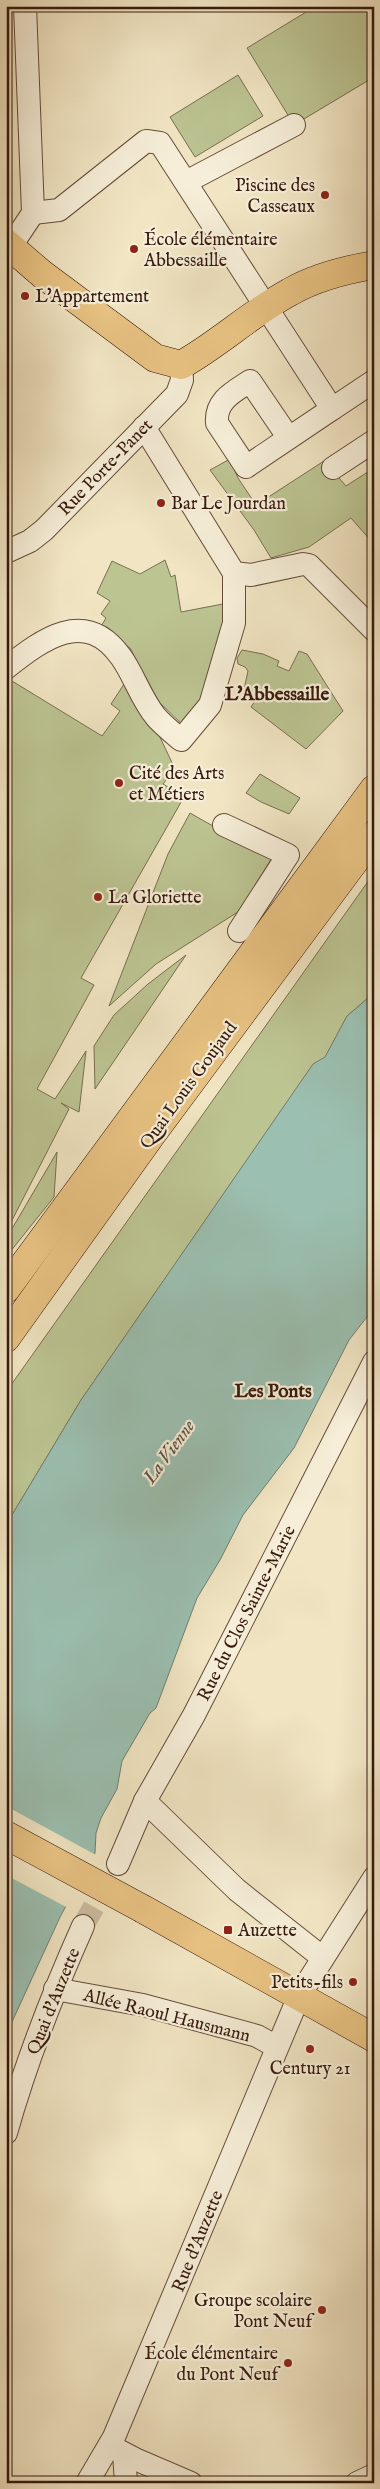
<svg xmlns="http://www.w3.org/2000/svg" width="380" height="2489" font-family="'IM FELL English',serif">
<rect width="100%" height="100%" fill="#f1e5c3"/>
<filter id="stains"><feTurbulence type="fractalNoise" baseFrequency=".004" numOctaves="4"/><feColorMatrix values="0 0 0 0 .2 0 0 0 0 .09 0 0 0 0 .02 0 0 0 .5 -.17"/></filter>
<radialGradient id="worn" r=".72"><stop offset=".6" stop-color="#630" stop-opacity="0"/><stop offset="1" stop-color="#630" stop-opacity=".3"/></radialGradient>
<g fill="#bcc492" stroke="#796e50">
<path d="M 316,6 L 374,6 L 374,77 L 294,125 L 247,48 Z"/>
<path d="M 238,75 L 263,116 L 195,157 L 170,117 Z"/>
<path d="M 230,459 L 238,478 L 256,505 L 324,461 L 346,486 L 374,468 L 374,541 L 372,542 L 351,518 L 309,547 L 271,558 L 254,530 L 210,470 Z"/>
<path d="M 165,560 L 171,577 L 175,575 L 181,612 L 228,603 L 209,693 L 183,725 L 159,702 L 130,648 L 100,628 L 106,618 L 101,614 L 110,601 L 97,593 L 112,561 L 140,574 Z"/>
<path d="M 242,650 L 263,654 L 279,661 L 277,666 L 289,671 L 299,651 L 307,654 L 343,711 L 306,749 L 251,707 L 257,698 L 243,694 L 248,671 L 245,667 L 238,664 L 237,658 Z"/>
<path d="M 12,681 L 102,736 L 120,711 L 111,704 L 126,681 L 158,733 L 175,769 L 163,784 L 184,797 L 81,978 L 94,985 L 37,1089 L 55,1099 L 86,1051 L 79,1112 L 61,1103 L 69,1109 L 6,1232 L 6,687 Z"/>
<path d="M 260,774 L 300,798 L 289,814 L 261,802 L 246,793 Z"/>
<path d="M 190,813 L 220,830 L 274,854 L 241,910 L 156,964 L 109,1006 L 168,854 Z"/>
<path d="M 374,873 L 374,993 L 347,1016 L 325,1058 L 313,1065 L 81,1400 L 6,1525 L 6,1392 Z"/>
<path d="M 186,955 L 95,1089 L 94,1046 L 114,1015 L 148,984 Z"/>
<path d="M 57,1152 L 54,1197 L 6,1257 L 6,1239 Z"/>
</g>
<path fill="#9bbfb0" stroke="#737d6f" d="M 374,993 L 374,1308 L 349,1340 L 294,1448 L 243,1515 L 220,1560 L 197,1598 L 156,1708 L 150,1713 L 122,1761 L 117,1789 L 101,1818 L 96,1833 L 95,1853 L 60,1917 L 6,2035 L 6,1525 L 81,1400 L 313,1064 L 325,1057 L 347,1016 Z"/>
<path fill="#f1e5c3" d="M 6,1806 L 96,1855 L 68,1908 L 6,1875 Z"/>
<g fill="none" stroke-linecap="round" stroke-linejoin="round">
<path stroke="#ccbc9f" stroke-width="22" stroke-dasharray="22 11" stroke-linecap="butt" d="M 83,1926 L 118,1864"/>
<g stroke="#654c3a" stroke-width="24">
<g id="minor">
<path d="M 186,182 L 294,125"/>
<path d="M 33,213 L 59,210 L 146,141 L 160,143 L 332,409 L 374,381"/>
<path d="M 11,246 L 33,213 L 25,6"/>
<path d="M 144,427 L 234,573 L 251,575 L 303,564 L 309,565 L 374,630"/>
<path d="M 288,437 L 250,381 C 233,392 215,401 217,423 L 246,467 L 332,409"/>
<path d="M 333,468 L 374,441"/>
<path d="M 6,552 L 30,541 L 44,530 L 177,394 L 182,380 L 181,365"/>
<path d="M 6,668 C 43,639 85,607 121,657 C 134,675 141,699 156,717 C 163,725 173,733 181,740 L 210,705 L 234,623 L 234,573"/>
<path d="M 224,825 L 288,855 L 239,931"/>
<path d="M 145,1801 L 237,1890 L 323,1958"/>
<path d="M 118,1864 L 145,1801 L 194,1715 L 374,1362"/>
<path d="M 55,1989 L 143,2005 L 257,2036 L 277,2047"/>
<path d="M 6,2133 C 26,2062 53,1993 83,1926"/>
<path d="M 110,2446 L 135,2459 L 191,2483"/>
<path d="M 124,2454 L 126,2483"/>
<path d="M 87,2483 L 114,2437 L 299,1996 L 374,1878"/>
<path d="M 357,2483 L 374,2475"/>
</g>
</g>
<g stroke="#36190d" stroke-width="29">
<g id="major">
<path d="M 6,243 L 42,274 L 155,358 L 181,365 C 219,344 251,313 290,292 C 316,277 344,270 374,265"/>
<path d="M 6,1289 L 374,789"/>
<path d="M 6,1338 L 152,1134 L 374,835"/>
<path d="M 143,1909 L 374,2038"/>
</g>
</g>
<use href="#minor" stroke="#f6eed8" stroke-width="22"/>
<use href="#major" stroke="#e8c282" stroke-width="28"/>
<g stroke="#36190d" stroke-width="29" stroke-linecap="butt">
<path id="major-bridge" d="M 6,1835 L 143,1909"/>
</g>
<use href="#major-bridge" stroke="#e8c282" stroke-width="28"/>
</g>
<g fill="#8f2418" stroke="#f6eed8" stroke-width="2">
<circle cx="325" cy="195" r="5"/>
<circle cx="134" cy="249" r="5"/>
<circle cx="25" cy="296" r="5"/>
<circle cx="161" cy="503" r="5"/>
<circle cx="119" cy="783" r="5"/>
<circle cx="98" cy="897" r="5"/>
<rect x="223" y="1925" width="10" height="10" rx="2.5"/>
<circle cx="353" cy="1982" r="5"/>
<circle cx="310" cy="2049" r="5"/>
<circle cx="322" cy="2310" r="5"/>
<circle cx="288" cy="2363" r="5"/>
</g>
<g text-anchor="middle" stroke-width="4.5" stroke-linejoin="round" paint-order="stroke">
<g font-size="18" fill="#36190d" stroke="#f6eed8" text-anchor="start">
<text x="315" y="191" text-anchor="end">Piscine des<tspan x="315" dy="21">Casseaux</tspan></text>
<text x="144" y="245">École élémentaire<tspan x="144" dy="21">Abbessaille</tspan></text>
<text x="35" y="302">L'Appartement</text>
<text x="171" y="509">Bar Le Jourdan</text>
<text x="129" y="779">Cité des Arts<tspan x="129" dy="21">et Métiers</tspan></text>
<text x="108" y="903">La Gloriette</text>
<text x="238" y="1936">Auzette</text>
<text x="343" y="1988" text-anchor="end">Petits-fils</text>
<text x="310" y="2074" text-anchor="middle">Century 21</text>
<text x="312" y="2306" text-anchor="end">Groupe scolaire<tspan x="312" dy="21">Pont Neuf</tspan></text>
<text x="278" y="2359" text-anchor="end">École élémentaire<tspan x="278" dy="21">du Pont Neuf</tspan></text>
</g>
<g font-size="18" fill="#36190d" stroke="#f6eed8">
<text transform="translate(105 467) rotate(-46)" y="6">Rue Porte-Panet</text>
<text transform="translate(188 1085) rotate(-54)" y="6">Quai Louis Goujaud</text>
<text transform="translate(246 1613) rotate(-63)" y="6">Rue du Clos Sainte-Marie</text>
<text transform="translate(53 2001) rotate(-68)" y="6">Quai d'Auzette</text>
<text transform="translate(167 2015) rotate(14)" y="6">Allée Raoul Hausmann</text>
<text transform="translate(197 2241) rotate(-68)" y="6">Rue d'Auzette</text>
</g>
<g font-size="19" font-weight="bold" fill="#36190d" stroke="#f6eed8">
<text x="277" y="700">L'Abbessaille</text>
<text x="273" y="1397">Les Ponts</text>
</g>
<g font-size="19" font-style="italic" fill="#595346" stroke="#f6eed8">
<text transform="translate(168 1451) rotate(-54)" y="7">La Vienne</text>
</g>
</g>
<rect width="380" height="2489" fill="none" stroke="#f1e5c3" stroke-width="25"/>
<rect x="8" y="8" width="365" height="2474" fill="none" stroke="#36190d" stroke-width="2.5"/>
<rect x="12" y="12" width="355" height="2464" fill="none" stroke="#36190d"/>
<rect width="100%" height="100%" filter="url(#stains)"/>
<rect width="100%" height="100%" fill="url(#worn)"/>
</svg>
